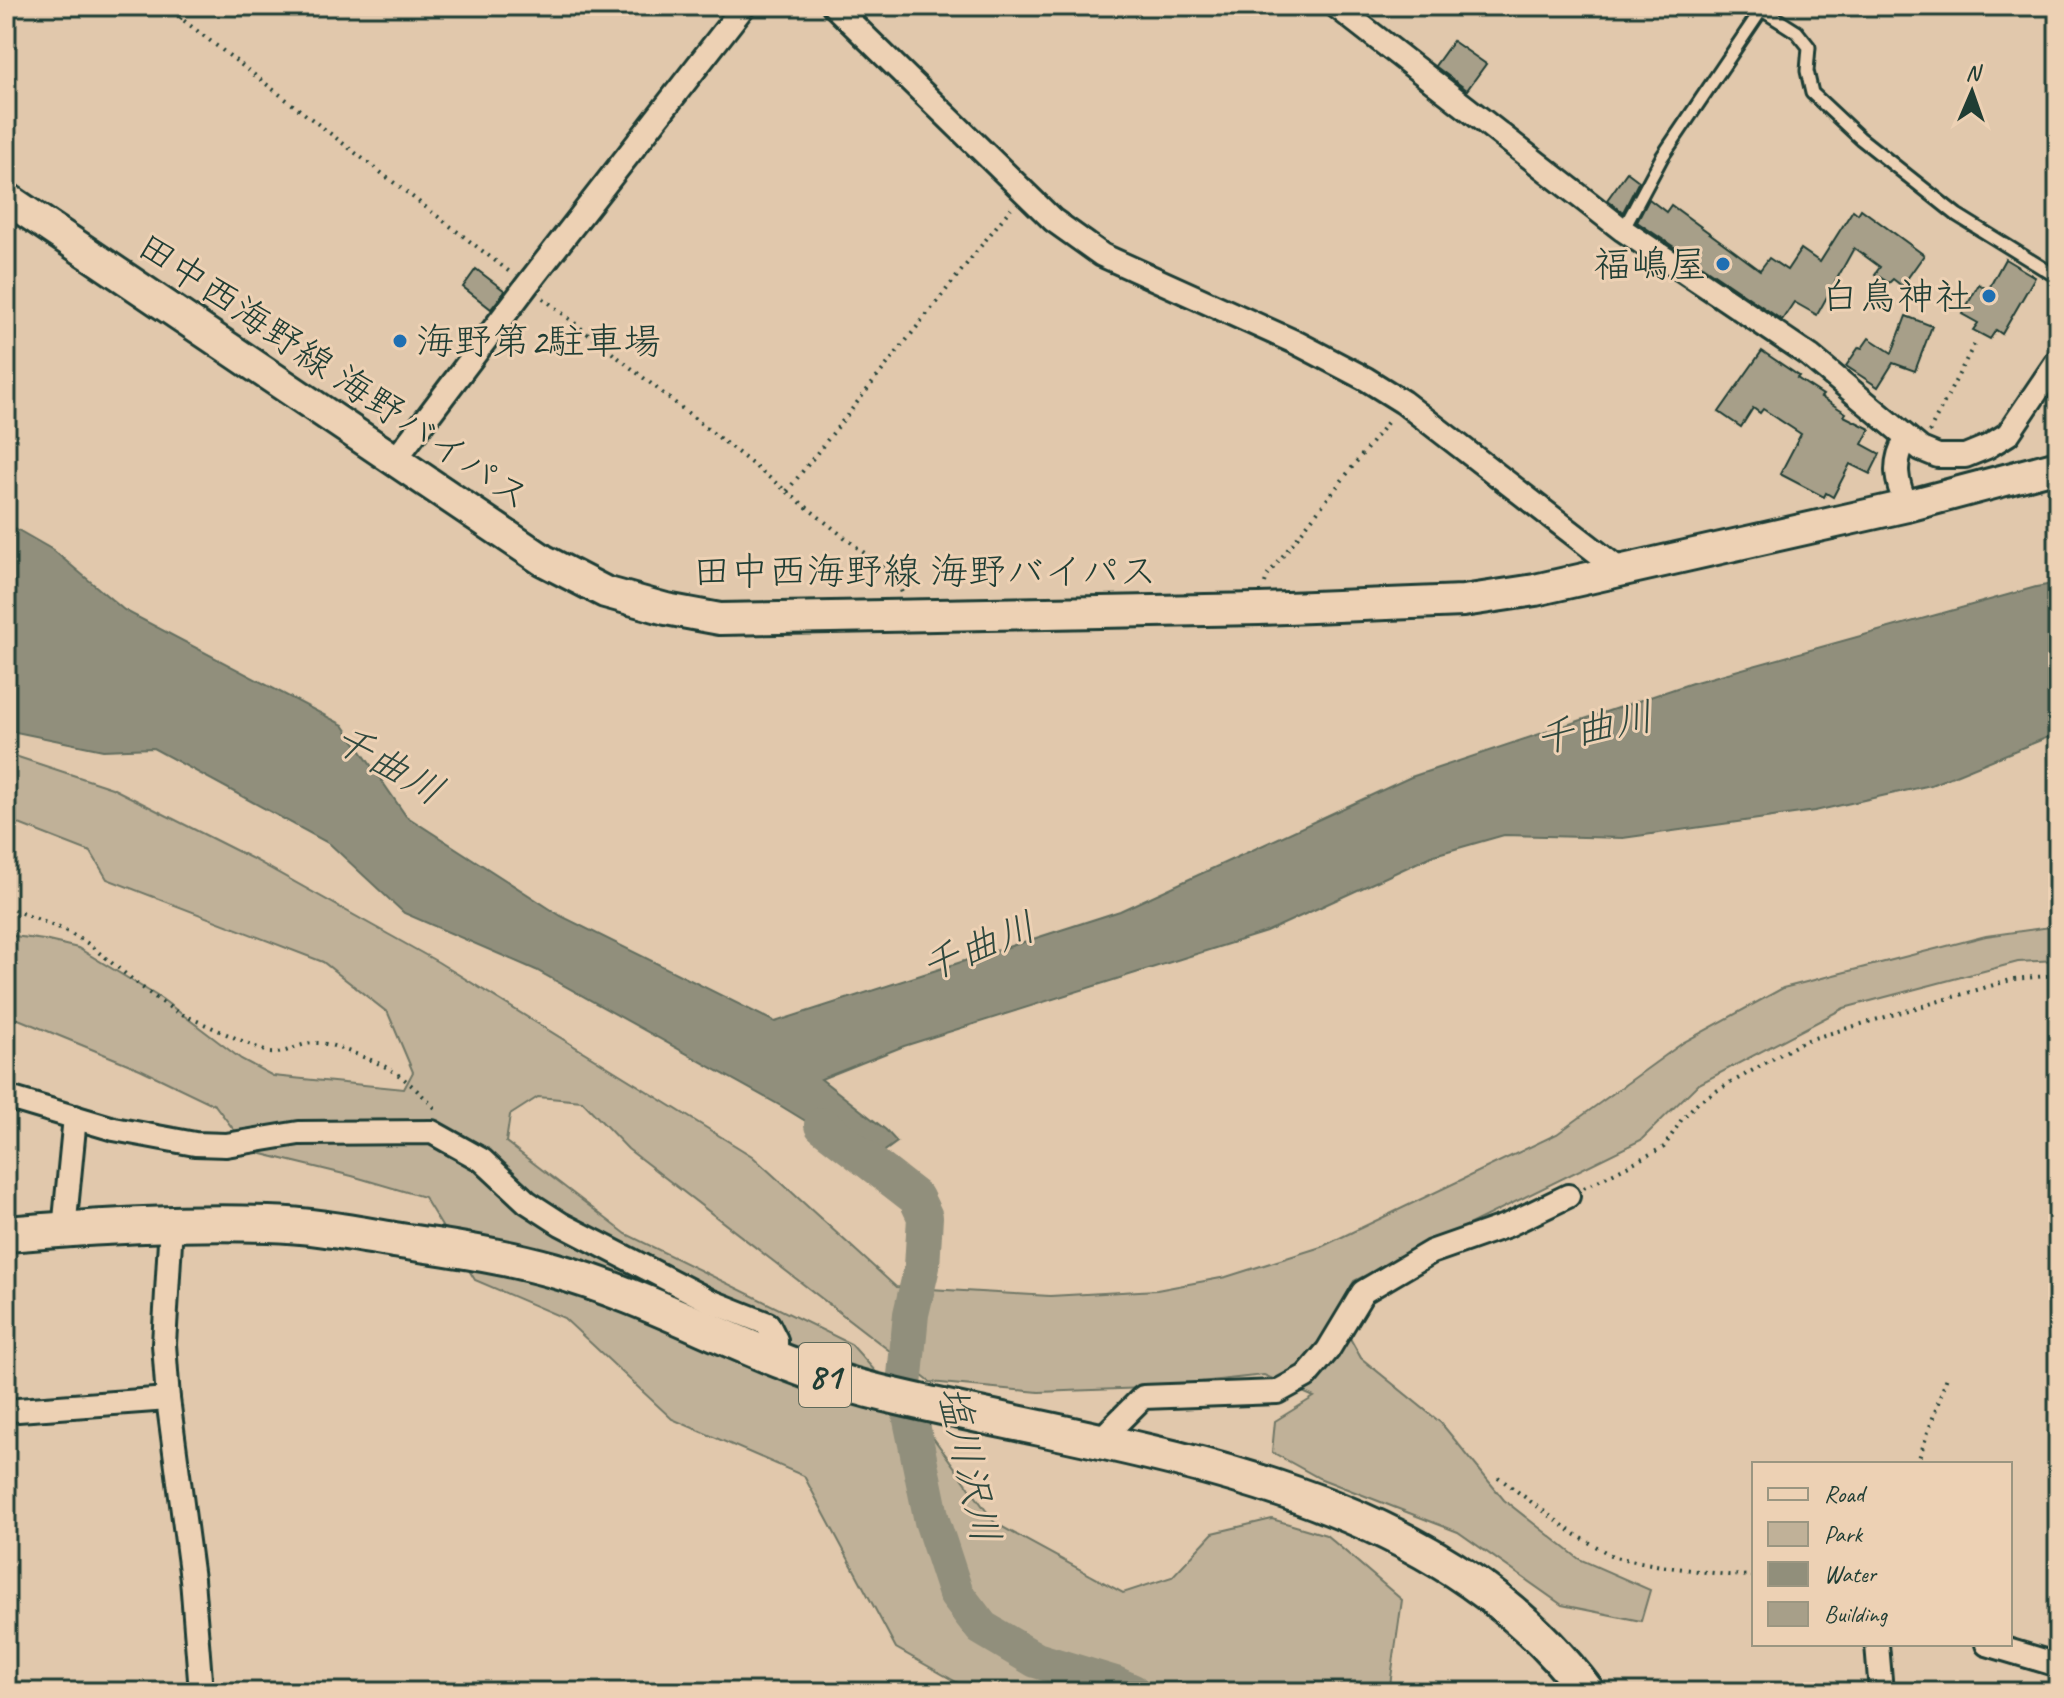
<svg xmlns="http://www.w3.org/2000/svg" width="2064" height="1698" font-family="Caveat,'Klee One',sans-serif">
<rect width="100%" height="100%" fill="#e1c8ac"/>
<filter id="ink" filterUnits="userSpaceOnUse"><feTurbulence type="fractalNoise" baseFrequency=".0125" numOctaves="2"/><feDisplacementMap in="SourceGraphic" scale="16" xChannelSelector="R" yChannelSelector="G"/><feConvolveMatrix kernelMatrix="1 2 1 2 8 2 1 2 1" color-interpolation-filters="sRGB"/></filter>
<g filter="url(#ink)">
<path fill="#c0b198" stroke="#707766" stroke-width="2" d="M 6,753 L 112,788 L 255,860 L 438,962 L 752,1156 L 896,1287 L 1050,1296 L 1157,1290 L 1226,1277 L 1321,1247 L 1557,1134 L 1684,1042 L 1783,988 L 1986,936 L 2058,926 L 2058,960 L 2018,962 L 1844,1008 L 1697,1085 L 1641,1140 L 1354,1281 L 1336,1313 L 1361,1358 L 1441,1423 L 1504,1500 L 1579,1559 L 1650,1590 L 1641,1621 L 1562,1605 L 1458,1532 L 1319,1478 L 1272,1452 L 1275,1421 L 1314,1397 L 1264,1375 L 1146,1388 L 1039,1392 L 930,1382 L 628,1149 L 582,1101 L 538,1097 L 510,1115 L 506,1142 L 626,1234 L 851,1344 L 926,1428 L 995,1523 L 1123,1593 L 1172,1577 L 1213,1533 L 1272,1519 L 1326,1535 L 1402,1600 L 1389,1692 L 974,1692 L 896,1648 L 804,1476 L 672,1419 L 564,1318 L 475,1280 L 424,1197 L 352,1176 L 250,1151 L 215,1105 L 140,1069 L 6,1014 L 6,935 L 44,940 L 78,948 L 162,999 L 241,1059 L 273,1076 L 404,1089 L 413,1072 L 388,1013 L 323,962 L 107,879 L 91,852 L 6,819 Z"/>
<path fill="#918f7b" stroke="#636e5f" stroke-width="2" d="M 6,523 L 53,550 L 124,610 L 343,725 L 406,816 L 561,916 L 775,1022 L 1120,911 L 1411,777 L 1692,683 L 2036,587 L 2058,583 L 2058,733 L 1931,785 L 1815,811 L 1623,838 L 1504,835 L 1434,855 L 1266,932 L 904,1046 L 821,1079 L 886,1130 L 897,1142 L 871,1161 L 781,1106 L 536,970 L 404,913 L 330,844 L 153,748 L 103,750 L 6,730 Z"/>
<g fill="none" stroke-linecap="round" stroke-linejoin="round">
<path stroke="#918f7b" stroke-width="36" d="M 822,1125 L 916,1198 L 925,1217 L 922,1267 L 911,1314 L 904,1386 L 932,1521 L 956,1594 L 982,1628 L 1036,1660 L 1115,1684 L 1133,1692"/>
</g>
<g fill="#a79f89" stroke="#1f3d34" stroke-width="2">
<path d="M 1453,41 L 1486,64 L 1467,90 L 1435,66 Z"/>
<path d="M 1627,172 L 1639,181 L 1623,212 L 1607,200 Z"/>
<path d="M 1649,199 L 1666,212 L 1671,205 L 1760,270 L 1769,258 L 1787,270 L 1801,249 L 1820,262 L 1853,210 L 1858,214 L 1861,209 L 1924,255 L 1902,286 L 1893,279 L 1889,283 L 1875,274 L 1880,267 L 1854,248 L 1817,315 L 1794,302 L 1782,320 L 1637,222 Z"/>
<path d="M 2005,259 L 2035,277 L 2002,334 L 1996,330 L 1990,339 L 1973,330 L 1978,323 L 1962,314 L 1979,284 L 1988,290 Z"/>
<path d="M 476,269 L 505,291 L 491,309 L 463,287 Z"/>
<path d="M 1906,316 L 1932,326 L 1915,371 L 1893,363 L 1878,387 L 1846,366 L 1859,347 L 1862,348 L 1869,338 L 1892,353 Z"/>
<path d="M 1762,351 L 1799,376 L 1797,378 L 1823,395 L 1821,397 L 1846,413 L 1844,416 L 1870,429 L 1862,444 L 1880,454 L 1870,474 L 1850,464 L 1833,497 L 1826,493 L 1824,497 L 1780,474 L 1801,434 L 1763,409 L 1760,413 L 1753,408 L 1741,427 L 1719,412 Z"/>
</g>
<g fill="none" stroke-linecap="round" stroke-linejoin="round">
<g stroke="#1f3d34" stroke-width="17">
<g id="lane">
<path d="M 1756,6 L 1797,32 L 1809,47 L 1807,71 L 1812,93 L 1860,138 L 1957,215 L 2054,275 L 2058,284"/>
<path d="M 1623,230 L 1662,157 L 1764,6"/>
</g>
</g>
<g stroke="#1f3d34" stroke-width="28">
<g id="street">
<path d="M 834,6 L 1053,220 L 1102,255 L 1297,343 L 1366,379 L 1403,402 L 1620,570"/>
<path d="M 1336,6 L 1623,230 L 1810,356 L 1921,449 L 1938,456 L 1965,456 L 1987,447 L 2008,434 L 2058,360"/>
<path d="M 1906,439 C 1892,463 1896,482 1907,506"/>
<path d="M 395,460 L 527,285 L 744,6"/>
<path d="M 6,1097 L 114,1129 L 195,1144 L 226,1145 L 299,1133 L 432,1132 L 482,1160 L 527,1202 L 561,1224 L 710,1301 L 768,1324 L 776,1340 L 776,1358"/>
<path d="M 171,1224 L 164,1344 L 168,1399 L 192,1579 L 201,1692"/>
<path d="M 64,1230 L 75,1117"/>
<path d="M 18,1410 L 168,1399"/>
<path d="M 1100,1440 L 1143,1397 L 1277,1392 L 1306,1376 L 1328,1350 L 1363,1292 L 1431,1252 L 1508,1225 L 1568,1196"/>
<path d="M 1877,1644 L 1881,1692"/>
<path d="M 1987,1644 L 2058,1665"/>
</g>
</g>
<g stroke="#1f3d34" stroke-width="36">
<path id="secondary" d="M 6,198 L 543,560 L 605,592 L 666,609 L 720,619 L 1259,609 L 1463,601 L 1535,590 L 1907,506 L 2058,466"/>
</g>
<g stroke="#1f3d34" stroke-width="40">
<path id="primary" d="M 6,1234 C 93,1227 181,1221 268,1224 C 311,1225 353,1233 394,1240 C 447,1248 501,1255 553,1270 C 661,1300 759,1362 869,1390 C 1115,1452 1423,1473 1587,1692"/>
</g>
<g stroke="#1f3d34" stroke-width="4" stroke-dasharray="2 6" stroke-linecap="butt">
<path d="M 165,6 L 511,273"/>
<path d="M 180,19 L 190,6"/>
<path d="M 543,298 L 897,579 L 902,593"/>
<path d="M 1929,432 L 1976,341"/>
<path d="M 787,491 L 1011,208"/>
<path d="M 1265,583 L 1267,576 L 1390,419"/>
<path d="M 6,907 L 62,929 L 87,943 L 153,996 L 175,1011 L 269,1053 C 287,1055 299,1042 317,1043 C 329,1043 341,1049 353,1053 C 397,1069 406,1079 439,1112"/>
<path d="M 1584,1188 L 1664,1147 L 1682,1119 L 1699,1101 L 1804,1041 L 2014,979 L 2058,975"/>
<path d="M 1917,1464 L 1947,1377"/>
<path d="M 1498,1477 L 1573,1533 L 1614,1557 L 1661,1566 L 1728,1575 L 1754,1576"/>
</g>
<use href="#lane" stroke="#edd1b4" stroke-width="11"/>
<use href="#street" stroke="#edd1b4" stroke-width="22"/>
<use href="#secondary" stroke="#edd1b4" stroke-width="30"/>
<use href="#primary" stroke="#edd1b4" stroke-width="34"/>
</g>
</g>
<g fill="#1f6fb2" stroke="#edd1b4" stroke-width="3">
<circle cx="1723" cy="264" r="8"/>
<circle cx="1989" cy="296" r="8"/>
<circle cx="400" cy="341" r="8"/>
</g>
<g text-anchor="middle" stroke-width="6" stroke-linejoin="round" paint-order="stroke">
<rect fill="#edd1b4" stroke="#5d695a" stroke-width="2" x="799" y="1343" width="52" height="64" rx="6"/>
<g font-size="36" font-weight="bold" fill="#1f3d34">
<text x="825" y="1388">81</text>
</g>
<g font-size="38" fill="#1f3d34" stroke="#edd1b4" text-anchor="end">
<text x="1707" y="277">福嶋屋</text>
<text x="1973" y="309">白鳥神社</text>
<text x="416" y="354" text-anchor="start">海野第2駐車場</text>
</g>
<g font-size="38" fill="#1f3d34" stroke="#edd1b4">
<text transform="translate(334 371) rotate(34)" y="13">田中西海野線 海野バイパス</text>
<text x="925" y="584">田中西海野線 海野バイパス</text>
</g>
<g font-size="40" font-style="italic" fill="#30493f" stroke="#edd1b4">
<text transform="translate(1594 727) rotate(-12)" y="14">千曲川</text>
<text transform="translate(389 764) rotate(30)" y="14">千曲川</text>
<text transform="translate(978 946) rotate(-22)" y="14">千曲川</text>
<text transform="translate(970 1464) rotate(77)" y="14">塩川沢川</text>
</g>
</g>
<rect width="2064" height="1698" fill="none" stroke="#edd1b4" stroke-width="32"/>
<rect x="16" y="16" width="2032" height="1666" fill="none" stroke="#1f3d34" stroke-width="3" filter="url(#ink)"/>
<rect x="1752" y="1462" width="260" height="184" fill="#edd1b4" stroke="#9b9681" stroke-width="2"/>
<rect x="1768" y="1488" width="40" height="12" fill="#edd1b4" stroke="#9b9681" stroke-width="2"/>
<text x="1824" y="1502" font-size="24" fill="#1f3d34">Road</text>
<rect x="1768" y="1522" width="40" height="24" fill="#c0b198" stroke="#9b9681" stroke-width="2"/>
<text x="1824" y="1542" font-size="24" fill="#1f3d34">Park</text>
<rect x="1768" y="1562" width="40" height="24" fill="#918f7b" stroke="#9b9681" stroke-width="2"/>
<text x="1824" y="1582" font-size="24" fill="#1f3d34">Water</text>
<rect x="1768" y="1602" width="40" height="24" fill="#a79f89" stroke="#9b9681" stroke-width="2"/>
<text x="1824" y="1622" font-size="24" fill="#1f3d34">Building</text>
<g transform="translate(1972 92) rotate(2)" stroke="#edd1b4" stroke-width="6" paint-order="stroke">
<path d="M0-6L14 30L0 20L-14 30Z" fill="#1f3d34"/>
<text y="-12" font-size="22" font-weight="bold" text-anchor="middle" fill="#1f3d34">N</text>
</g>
</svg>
